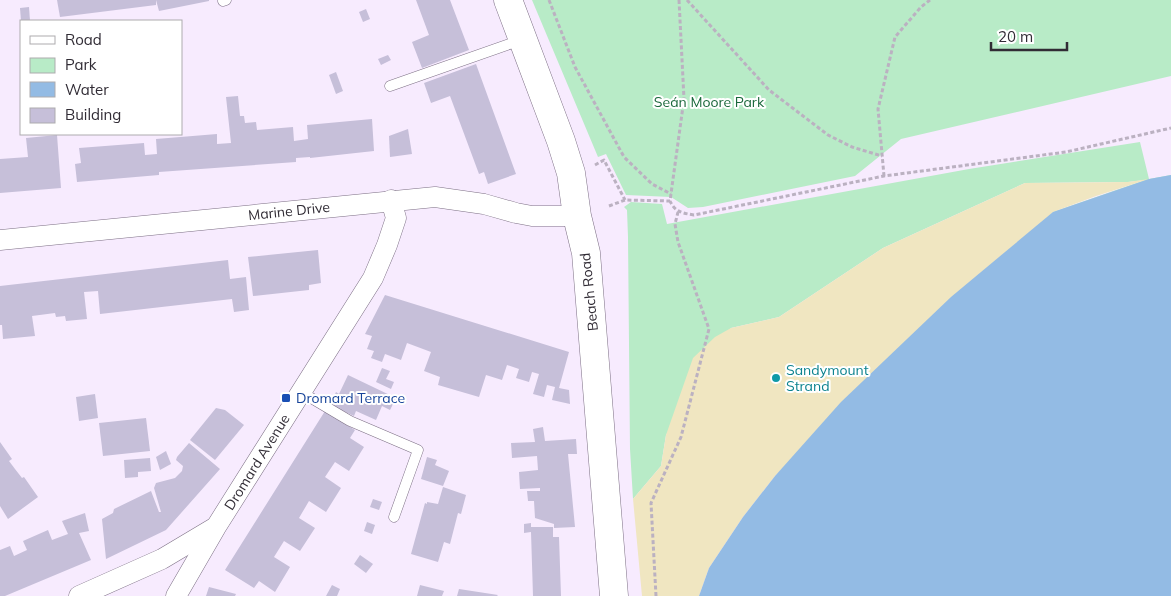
<svg xmlns="http://www.w3.org/2000/svg" width="1171" height="596" font-family="Mulish,sans-serif">
<rect width="100%" height="100%" fill="#f7ebfe"/>
<g fill="#b8ebc7">
<path d="M 532,0 L 1171,0 L 1171,76 L 901,139 L 855,176 L 703,207 L 688,208 L 671,197 L 626,195 L 606,154 L 598,157 Z"/>
<path d="M 1140,142 L 1149,179 L 1171,175 L 1171,596 L 699,596 L 1053,212 L 1145,180 L 1128,182 L 1025,183 L 883,248 L 779,317 L 731,328 L 666,435 L 661,466 L 633,499 L 630,449 L 628,237 L 627,210 L 624,207 L 631,202 L 662,204 L 667,224 L 969,169 Z"/>
</g>
<path fill="#f0e6c1" d="M 1149,179 L 1096,196 L 1053,212 L 775,476 L 743,517 L 709,568 L 699,596 L 642,596 L 633,499 L 661,466 L 666,435 L 693,358 L 715,337 L 731,328 L 779,317 L 883,248 L 1025,183 L 1128,182 Z"/>
<path fill="#93bbe4" d="M 1171,175 L 1171,596 L 699,596 L 709,568 L 743,517 L 775,476 L 841,402 L 951,297 L 1053,212 L 1149,179 Z"/>
<g fill="#c6bfd9">
<path d="M 57,0 L 156,0 L 156,5 L 60,17 Z"/>
<path d="M 156,0 L 209,0 L 209,1 L 159,11 Z"/>
<path d="M 416,0 L 450,0 L 469,50 L 422,68 L 412,42 L 429,35 Z"/>
<path d="M 29,7 L 30,21 L 21,21 L 20,8 Z"/>
<path d="M 366,9 L 370,19 L 363,22 L 359,12 Z"/>
<path d="M 388,55 L 391,60 L 381,65 L 378,59 Z"/>
<path d="M 476,64 L 516,174 L 488,184 L 484,172 L 479,174 L 450,96 L 431,103 L 424,83 Z"/>
<path d="M 336,72 L 343,91 L 336,94 L 329,75 Z"/>
<path d="M 238,96 L 240,116 L 244,116 L 245,123 L 256,122 L 257,130 L 293,127 L 294,141 L 308,139 L 307,125 L 372,119 L 374,151 L 310,158 L 310,157 L 296,158 L 296,162 L 159,172 L 159,175 L 77,182 L 75,164 L 81,163 L 79,148 L 144,143 L 145,155 L 157,154 L 156,139 L 217,134 L 217,144 L 231,143 L 226,97 Z"/>
<path d="M 408,129 L 412,154 L 390,157 L 389,136 Z"/>
<path d="M 57,135 L 61,188 L 0,193 L 0,159 L 28,157 L 26,138 Z"/>
<path d="M 318,250 L 321,283 L 309,285 L 309,290 L 253,296 L 248,257 Z"/>
<path d="M 228,260 L 230,279 L 246,277 L 249,310 L 234,312 L 232,299 L 100,314 L 98,291 L 84,292 L 87,319 L 66,321 L 65,316 L 56,317 L 55,313 L 32,316 L 35,336 L 3,339 L 2,325 L 0,325 L 0,286 Z"/>
<path d="M 385,295 L 569,352 L 559,388 L 569,390 L 570,404 L 552,400 L 555,387 L 547,385 L 544,397 L 533,394 L 539,374 L 532,372 L 529,382 L 516,378 L 519,369 L 507,365 L 502,380 L 486,375 L 479,397 L 438,385 L 440,377 L 424,371 L 431,352 L 407,343 L 401,360 L 385,354 L 382,362 L 371,358 L 374,351 L 367,349 L 372,336 L 365,334 Z"/>
<path d="M 382,368 L 390,371 L 386,379 L 394,382 L 391,389 L 376,382 Z"/>
<path d="M 348,375 L 396,398 L 390,410 L 382,406 L 376,420 L 356,411 L 354,416 L 330,405 L 336,392 L 339,394 Z"/>
<path d="M 95,394 L 98,418 L 79,421 L 76,397 Z"/>
<path d="M 216,408 L 225,410 L 244,425 L 215,460 L 190,440 Z"/>
<path d="M 325,411 L 355,430 L 350,438 L 364,447 L 349,471 L 335,462 L 325,477 L 341,488 L 326,512 L 309,501 L 299,518 L 315,528 L 300,551 L 284,541 L 274,557 L 290,567 L 275,592 L 259,581 L 254,588 L 225,570 Z"/>
<path d="M 146,418 L 150,451 L 103,456 L 99,423 Z"/>
<path d="M 543,427 L 545,441 L 576,439 L 577,454 L 568,454 L 575,527 L 554,528 L 554,524 L 535,518 L 534,501 L 528,501 L 527,491 L 540,491 L 540,488 L 520,489 L 519,472 L 538,470 L 537,456 L 512,458 L 511,443 L 535,442 L 533,429 Z"/>
<path d="M 0,442 L 12,459 L 9,461 L 15,469 L 22,478 L 24,477 L 38,497 L 8,519 L 0,506 Z"/>
<path d="M 189,443 L 220,469 L 166,530 L 106,559 L 102,519 L 113,513 L 114,509 L 151,491 L 159,512 L 161,512 L 154,488 L 156,483 L 175,478 L 182,471 L 183,466 L 176,460 L 177,457 Z"/>
<path d="M 166,451 L 171,464 L 160,470 L 156,457 Z"/>
<path d="M 427,457 L 437,460 L 435,465 L 449,471 L 443,486 L 421,479 Z"/>
<path d="M 150,458 L 151,471 L 138,472 L 138,477 L 125,478 L 124,460 Z"/>
<path d="M 443,487 L 466,495 L 461,514 L 458,513 L 450,544 L 444,542 L 438,562 L 411,554 L 425,503 L 427,504 L 427,502 L 438,504 Z"/>
<path d="M 373,499 L 382,502 L 379,510 L 370,507 Z"/>
<path d="M 85,513 L 89,531 L 79,533 L 91,560 L 5,596 L 0,596 L 0,550 L 10,546 L 14,556 L 27,550 L 23,541 L 48,530 L 52,540 L 68,534 L 62,521 Z"/>
<path d="M 367,522 L 375,525 L 372,534 L 364,531 Z"/>
<path d="M 531,523 L 531,527 L 553,527 L 553,537 L 559,537 L 561,596 L 533,596 L 531,532 L 524,533 L 524,524 Z"/>
<path d="M 360,555 L 373,564 L 366,573 L 354,564 Z"/>
<path d="M 332,585 L 340,589 L 337,596 L 326,596 Z"/>
<path d="M 420,585 L 444,591 L 442,596 L 417,596 Z"/>
<path d="M 209,587 L 236,594 L 235,596 L 206,596 Z"/>
<path d="M 459,589 L 498,595 L 497,596 L 457,596 Z"/>
</g>
<g fill="none" stroke-linecap="round" stroke-linejoin="round">
<g stroke="#7c6f84" stroke-width="11">
<g id="service">
<path d="M 223,1 L 226,0"/>
<path d="M 390,86 L 521,40"/>
<path d="M 301,392 L 350,421 L 418,450 L 394,517"/>
</g>
</g>
<g stroke="#7c6f84" stroke-width="21">
<g id="minor">
<path d="M 0,240 L 435,197 L 484,204 L 516,213 L 532,216 L 577,216"/>
<path d="M 79,596 L 162,559 L 214,528"/>
<path d="M 176,596 L 216,527 L 373,278 L 387,245 L 396,218 L 391,200"/>
</g>
</g>
<g stroke="#7c6f84" stroke-width="29">
<path id="secondary" d="M 508,0 L 561,141 L 571,173 L 577,216 L 586,253 L 614,596"/>
</g>
<g stroke="#bbb1c1" stroke-width="3" stroke-dasharray="4 2.5" stroke-linecap="butt">
<path d="M 549,0 L 575,67 L 624,157 L 652,184 L 671,194"/>
<path d="M 679,0 L 684,99 L 670,201 C 675,212 682,213 694,215 L 884,176 L 1066,152 L 1171,128"/>
<path d="M 687,0 L 769,90 L 828,135 L 852,147 L 882,156"/>
<path d="M 595,165 L 604,160 L 625,200"/>
<path d="M 884,176 L 878,109 L 895,37 L 921,7 L 930,0"/>
<path d="M 609,206 L 625,200 L 670,201"/>
<path d="M 656,596 L 651,503 L 681,437 L 709,329 L 678,242 L 675,224 L 678,212"/>
</g>
<use href="#service" stroke="#fff" stroke-width="10"/>
<use href="#minor" stroke="#fff" stroke-width="20"/>
<use href="#secondary" stroke="#fff" stroke-width="28"/>
</g>
<circle fill="#0f9aa8" stroke="#fff" stroke-width="2" cx="776" cy="378" r="5"/>
<rect fill="#1a4fb4" stroke="#fff" stroke-width="2" x="281" y="393" width="10" height="10" rx="2.5"/>
<g text-anchor="middle" stroke-width="4" stroke-linejoin="round" paint-order="stroke">
<g font-size="14" fill="#1a683b" stroke="#fff">
<text x="709" y="107">Seán Moore Park</text>
</g>
<g font-size="14" fill="#312c35" stroke="#fff">
<text transform="translate(289 211) rotate(-6)" y="5">Marine Drive</text>
<text transform="translate(589 292) rotate(-96)" y="5">Beach Road</text>
<text transform="translate(257 462) rotate(-58)" y="5">Dromard Avenue</text>
</g>
<g font-size="14" fill="#0d838f" stroke="#fff" text-anchor="start">
<text x="786" y="375">Sandymount<tspan x="786" dy="16">Strand</tspan></text>
</g>
<g font-size="14" fill="#164399" stroke="#fff" text-anchor="start">
<text x="296" y="403">Dromard Terrace</text>
</g>
</g>
<rect x="20" y="20" width="162" height="115" fill="#ffffff" stroke="#adabae"/>
<rect x="30" y="36" width="25" height="8" fill="#ffffff" stroke="#adabae"/>
<text x="65" y="45" font-size="15" fill="#312c35">Road</text>
<rect x="30" y="58" width="25" height="15" fill="#b8ebc7" stroke="#adabae"/>
<text x="65" y="70" font-size="15" fill="#312c35">Park</text>
<rect x="30" y="82" width="25" height="15" fill="#93bbe4" stroke="#adabae"/>
<text x="65" y="95" font-size="15" fill="#312c35">Water</text>
<rect x="30" y="108" width="25" height="15" fill="#c6bfd9" stroke="#adabae"/>
<text x="65" y="120" font-size="15" fill="#312c35">Building</text>
<path d="M991 42v8h76v-8" fill="none" stroke="#312c35" stroke-width="2.5"/>
<text x="998" y="42" font-size="15" fill="#312c35" stroke="#ffffff" stroke-width="4" paint-order="stroke">20 m</text>
</svg>
